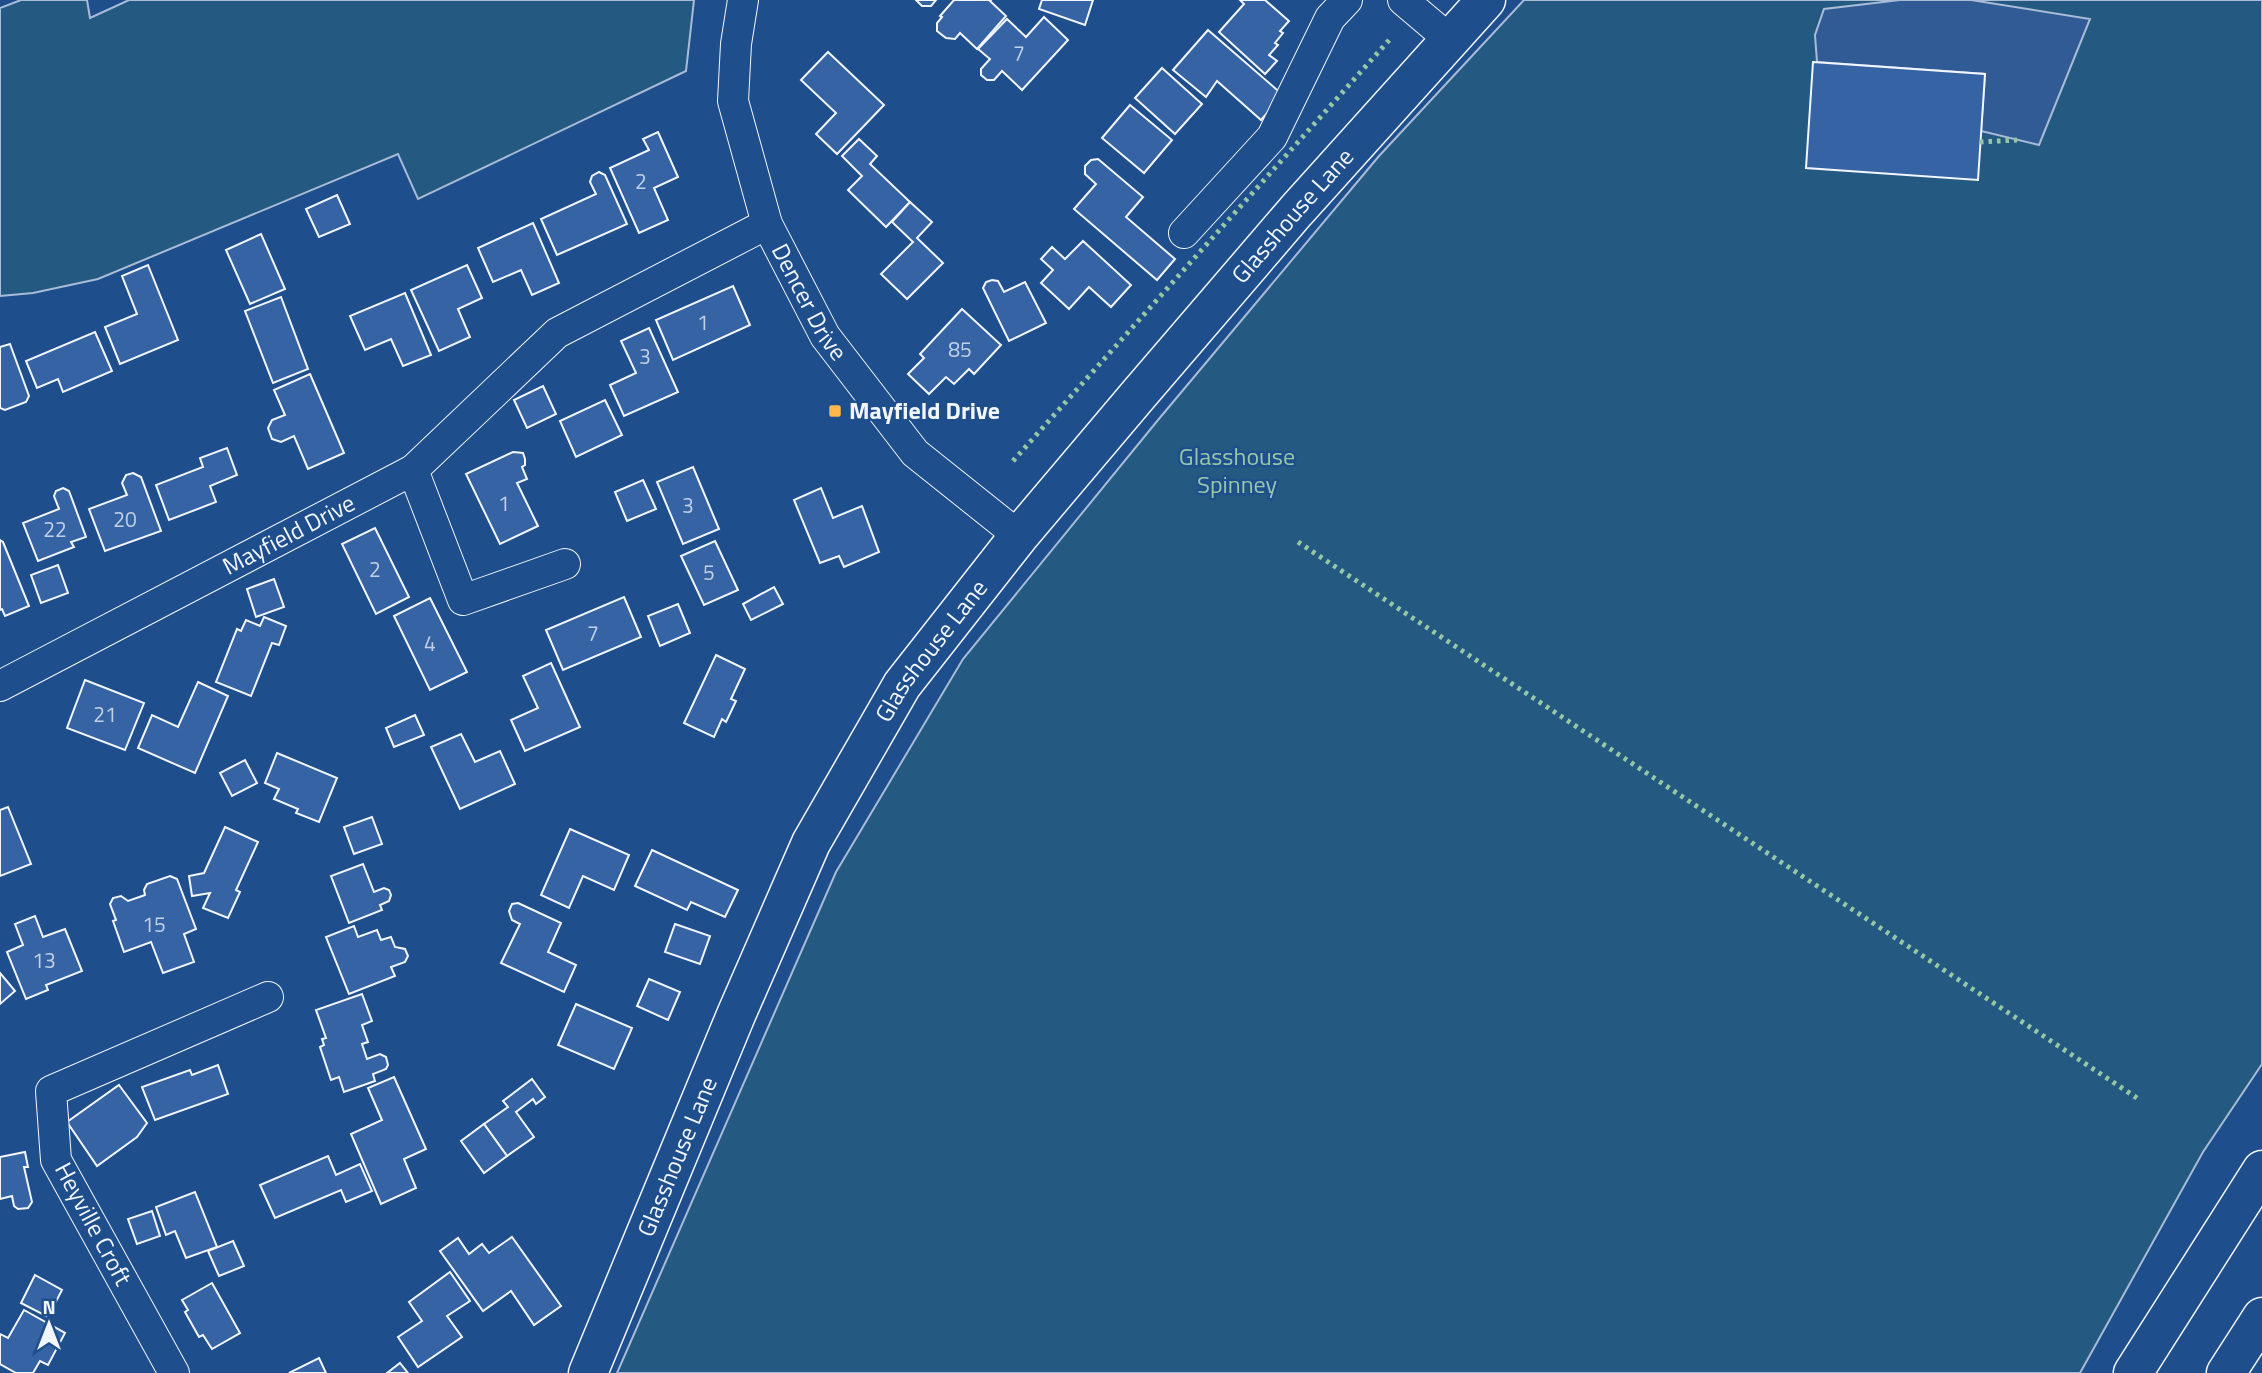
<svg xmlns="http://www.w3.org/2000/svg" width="2262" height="1373" font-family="'Titillium Web',sans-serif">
<rect width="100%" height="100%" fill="#1f4e8c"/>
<g fill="#245a82" stroke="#a8bbd7" stroke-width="2">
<path d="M 21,0 L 87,0 L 90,18 L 129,0 L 694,0 L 686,71 L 418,199 L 398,154 L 98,279 L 33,293 L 0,296 L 0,8 Z"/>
<path d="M 1524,0 L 2262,0 L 2262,1064 L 2203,1152 L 2080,1373 L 617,1373 L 836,872 L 963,659 L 1158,420 L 1379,156 Z"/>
</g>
<path fill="#305b95" stroke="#a8bbd7" stroke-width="2" d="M 1900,0 L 1971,0 L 2090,19 L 2039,145 L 1981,131 L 1985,74 L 1817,62 L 1815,35 L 1824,9 Z"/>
<g fill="#3563a3" stroke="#f2f6ff" stroke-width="2">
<path d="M 916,0 L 936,0 L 931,6 L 922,6 Z"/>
<path d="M 954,0 L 991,0 L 990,1 L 1006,16 L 977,49 L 960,33 L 955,39 L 946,38 L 937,31 L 937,23 L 942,17 L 940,16 Z"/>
<path d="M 1042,0 L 1093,0 L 1085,25 L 1039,9 Z"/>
<path d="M 1240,0 L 1265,0 L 1289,21 L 1280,31 L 1283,33 L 1275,43 L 1278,45 L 1269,55 L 1277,61 L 1265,74 L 1219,32 L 1244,4 Z"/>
<path d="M 1044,17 L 1068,40 L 1022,90 L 1002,71 L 994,80 L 987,80 L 981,75 L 981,69 L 990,59 L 978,49 L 1007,19 L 1026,37 Z"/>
<path d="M 1208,30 L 1283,95 L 1261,120 L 1217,81 L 1206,97 L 1173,70 Z"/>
<path d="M 828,52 L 884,105 L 837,154 L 816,134 L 836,113 L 801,80 Z"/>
<path d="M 1813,62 L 1985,74 L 1978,180 L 1806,168 Z"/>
<path d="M 1162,68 L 1202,104 L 1175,134 L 1135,98 Z"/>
<path d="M 1130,105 L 1172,140 L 1144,173 L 1102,138 Z"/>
<path d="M 658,132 L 678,177 L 654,188 L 668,220 L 639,233 L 610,168 L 649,150 L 643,139 Z"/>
<path d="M 859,139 L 877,156 L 870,164 L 910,202 L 886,227 L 848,190 L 862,176 L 842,156 Z"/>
<path d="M 1098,159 L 1143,197 L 1126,217 L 1175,259 L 1157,280 L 1074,209 L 1096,184 L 1085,174 L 1085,166 L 1091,160 Z"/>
<path d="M 599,172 L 605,175 L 627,224 L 557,255 L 541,219 L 596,194 L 590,182 L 592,176 Z"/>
<path d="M 337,195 L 350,224 L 319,237 L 306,209 Z"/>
<path d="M 910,202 L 932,222 L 917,238 L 943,263 L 907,299 L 881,274 L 913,242 L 892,222 Z"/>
<path d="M 533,223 L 559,283 L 532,295 L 521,270 L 493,282 L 478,248 Z"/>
<path d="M 261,234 L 285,289 L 250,304 L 226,250 Z"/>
<path d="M 1083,241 L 1131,285 L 1111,307 L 1089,287 L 1069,309 L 1041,283 L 1053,270 L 1041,259 L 1052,247 L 1065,259 Z"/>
<path d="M 148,265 L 178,340 L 120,364 L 105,327 L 137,314 L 122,276 Z"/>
<path d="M 467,265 L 482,298 L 458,309 L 470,337 L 439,351 L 411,290 Z"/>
<path d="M 992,280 L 998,281 L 1004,292 L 1025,282 L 1046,323 L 1009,341 L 983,288 L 986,282 Z"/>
<path d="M 733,286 L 750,325 L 673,360 L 656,320 Z"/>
<path d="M 405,293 L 431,355 L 403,366 L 391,339 L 365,350 L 350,316 Z"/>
<path d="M 281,297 L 308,369 L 273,383 L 245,311 Z"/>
<path d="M 962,309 L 1001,345 L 974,374 L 969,369 L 954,384 L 946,377 L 929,394 L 908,374 L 924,358 L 920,354 Z"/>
<path d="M 649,328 L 678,392 L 624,416 L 610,385 L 636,373 L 621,341 Z"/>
<path d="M 95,332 L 112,371 L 63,392 L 58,379 L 37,388 L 26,361 Z"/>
<path d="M 10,344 L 29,396 L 26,402 L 5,410 L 0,408 L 0,347 Z"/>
<path d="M 310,374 L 344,453 L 308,469 L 294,436 L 281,442 L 272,439 L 268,428 L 272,420 L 285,415 L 274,390 Z"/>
<path d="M 543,386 L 556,414 L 527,428 L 514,400 Z"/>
<path d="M 605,400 L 622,435 L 576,457 L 560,421 Z"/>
<path d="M 227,448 L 237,475 L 210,486 L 216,502 L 169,520 L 156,485 L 203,467 L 200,458 Z"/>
<path d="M 513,452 L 523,453 L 525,459 L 525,465 L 522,467 L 527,479 L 517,483 L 538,526 L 500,544 L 466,474 Z"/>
<path d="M 693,467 L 719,529 L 683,544 L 657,482 Z"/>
<path d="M 133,473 L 141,477 L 161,531 L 105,551 L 89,509 L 127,495 L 122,483 L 126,475 Z"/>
<path d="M 643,480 L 656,509 L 627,521 L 615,492 Z"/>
<path d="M 63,488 L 69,491 L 86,537 L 71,542 L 74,547 L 38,561 L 23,523 L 59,509 L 54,496 L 56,491 Z"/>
<path d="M 821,488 L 833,518 L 862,506 L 879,552 L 844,567 L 839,556 L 820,563 L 794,500 Z"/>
<path d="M 375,528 L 409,597 L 376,614 L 342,544 Z"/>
<path d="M 0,540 L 3,542 L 29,606 L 5,616 L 2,609 L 0,610 Z"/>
<path d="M 715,541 L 738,590 L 704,605 L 681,556 Z"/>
<path d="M 58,565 L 68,593 L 41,603 L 31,575 Z"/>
<path d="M 274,579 L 284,607 L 256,617 L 247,589 Z"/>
<path d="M 774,587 L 783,604 L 751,620 L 743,604 Z"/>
<path d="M 624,597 L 641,637 L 563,670 L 546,630 Z"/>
<path d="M 430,598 L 467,672 L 430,690 L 394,616 Z"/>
<path d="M 678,604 L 690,633 L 660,646 L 648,616 Z"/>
<path d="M 264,617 L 286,626 L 279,645 L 272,643 L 251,696 L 216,682 L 237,629 L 241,631 L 246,620 L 260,626 Z"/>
<path d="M 716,655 L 745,669 L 731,699 L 736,701 L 726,722 L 722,719 L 714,737 L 684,723 Z"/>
<path d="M 551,663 L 580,727 L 525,751 L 511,720 L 538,708 L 523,676 Z"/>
<path d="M 85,680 L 144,703 L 125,750 L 67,728 Z"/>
<path d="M 198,682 L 228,696 L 195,773 L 138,748 L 152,715 L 178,727 Z"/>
<path d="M 415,715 L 424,735 L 394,747 L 386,728 Z"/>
<path d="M 461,734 L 475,762 L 500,751 L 515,784 L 460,809 L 431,747 Z"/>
<path d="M 277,753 L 337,778 L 319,822 L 296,813 L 298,809 L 274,799 L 279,789 L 265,783 Z"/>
<path d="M 245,760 L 257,783 L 232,796 L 220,773 Z"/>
<path d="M 8,807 L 31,864 L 0,876 L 0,810 Z"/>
<path d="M 372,817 L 382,844 L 354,854 L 344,827 Z"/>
<path d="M 225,827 L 258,842 L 236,890 L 240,892 L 228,918 L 203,908 L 210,893 L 192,896 L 189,876 L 204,873 Z"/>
<path d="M 570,829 L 629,855 L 614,890 L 583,876 L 569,908 L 541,895 Z"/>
<path d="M 652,850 L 738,890 L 725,917 L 691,902 L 687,910 L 635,886 Z"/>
<path d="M 363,864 L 374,892 L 384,888 L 389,890 L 391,895 L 389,901 L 380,905 L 382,910 L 349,923 L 331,876 Z"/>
<path d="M 170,876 L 177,879 L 196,929 L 184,934 L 194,962 L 163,973 L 151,942 L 124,952 L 113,921 L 116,920 L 110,904 L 113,898 L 121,896 L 128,901 L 145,895 L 144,890 L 147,884 Z"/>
<path d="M 518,903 L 561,923 L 548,952 L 576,965 L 564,992 L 501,963 L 520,924 L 512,920 L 509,911 L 512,904 Z"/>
<path d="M 35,916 L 43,937 L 65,929 L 82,971 L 46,985 L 48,990 L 26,999 L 7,952 L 23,945 L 15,924 Z"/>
<path d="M 675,924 L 710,936 L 700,964 L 665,952 Z"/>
<path d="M 354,926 L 358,937 L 377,930 L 381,940 L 391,937 L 395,947 L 405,949 L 408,956 L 405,962 L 391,967 L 395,976 L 349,994 L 326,937 Z"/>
<path d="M 0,973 L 15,991 L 0,1004 Z"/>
<path d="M 649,979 L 680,992 L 668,1020 L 637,1006 Z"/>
<path d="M 362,994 L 372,1021 L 362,1025 L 368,1042 L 362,1044 L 367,1059 L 380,1054 L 386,1057 L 388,1065 L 386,1069 L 373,1074 L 375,1081 L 344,1092 L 339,1077 L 331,1080 L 320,1047 L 324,1045 L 322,1039 L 326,1038 L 316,1010 Z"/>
<path d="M 576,1004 L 632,1028 L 614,1069 L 558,1045 Z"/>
<path d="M 218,1065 L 228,1094 L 155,1120 L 142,1087 L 190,1070 L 192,1075 Z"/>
<path d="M 394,1077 L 426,1149 L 404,1159 L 416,1188 L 381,1204 L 351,1134 L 382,1120 L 368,1088 Z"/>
<path d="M 532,1079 L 545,1097 L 536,1104 L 533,1099 L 516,1112 L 534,1137 L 507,1156 L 484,1124 L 508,1107 L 503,1101 Z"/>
<path d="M 119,1085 L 147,1123 L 137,1137 L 97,1166 L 67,1122 Z"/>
<path d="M 484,1124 L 507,1156 L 484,1173 L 461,1141 Z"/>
<path d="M 25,1152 L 28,1167 L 24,1167 L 32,1202 L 28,1208 L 18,1209 L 14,1206 L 12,1196 L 0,1199 L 0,1157 Z"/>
<path d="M 328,1156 L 336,1175 L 360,1164 L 372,1191 L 346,1202 L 341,1190 L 275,1218 L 260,1185 Z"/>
<path d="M 195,1192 L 217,1247 L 186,1258 L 175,1231 L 166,1235 L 156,1207 Z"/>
<path d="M 152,1211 L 160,1236 L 137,1244 L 128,1219 Z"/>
<path d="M 512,1237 L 561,1306 L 534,1325 L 511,1291 L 483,1311 L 440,1251 L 458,1238 L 469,1254 L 482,1244 L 489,1253 Z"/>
<path d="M 233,1241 L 244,1266 L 219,1276 L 208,1251 Z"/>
<path d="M 450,1272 L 470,1301 L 447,1316 L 462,1337 L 418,1367 L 398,1337 L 422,1321 L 409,1302 Z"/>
<path d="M 35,1275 L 62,1290 L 48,1317 L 21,1303 Z"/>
<path d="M 212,1283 L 240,1333 L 212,1349 L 203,1335 L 199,1337 L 185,1312 L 188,1310 L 182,1300 Z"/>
<path d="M 24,1310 L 65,1333 L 48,1365 L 40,1361 L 33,1373 L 16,1373 L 0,1364 L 0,1334 L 8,1338 Z"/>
<path d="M 319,1358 L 326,1373 L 289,1373 Z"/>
<path d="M 400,1363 L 408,1373 L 387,1373 Z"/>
</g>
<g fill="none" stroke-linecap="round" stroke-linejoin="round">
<g stroke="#f2f6ff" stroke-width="32">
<g id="street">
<path id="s1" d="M 743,0 L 736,44 L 733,101 L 767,224 L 825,336 L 915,453 L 1019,536"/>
<path d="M 1403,0 L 1449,39"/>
<path d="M 1184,233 L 1272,137 L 1330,18 L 1347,0"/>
<path d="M 413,470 L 463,600 L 565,564"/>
<path id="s2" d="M 0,686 L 413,470 L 557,333 L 767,224"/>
<path d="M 174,1373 L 56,1160 L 51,1091 L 268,997"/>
</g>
</g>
<g stroke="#f2f6ff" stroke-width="41">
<g id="secondary">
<path id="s3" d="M 588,1373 L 736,1015 L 811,843 L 902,685 L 1019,536 L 1139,394 L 1296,211 L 1486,0"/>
</g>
</g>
<g stroke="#f2f6ff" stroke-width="41">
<g id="highway">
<path d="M 2133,1373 L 2262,1170"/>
<path d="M 2226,1373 L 2262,1317"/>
</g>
</g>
<use href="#street" stroke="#1f4e8c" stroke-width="30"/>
<use href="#secondary" stroke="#1f4e8c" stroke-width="38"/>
<use href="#highway" stroke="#1f4e8c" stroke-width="38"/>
<g stroke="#97c8a6" stroke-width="5" stroke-dasharray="3.5 5" stroke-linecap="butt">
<path d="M 1980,142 L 2017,140"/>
<path d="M 1013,461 L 1391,38"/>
<path d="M 1298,542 L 2137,1098"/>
</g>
</g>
<rect fill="#ffb74d" stroke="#1f4e8c" stroke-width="2.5" x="828" y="404" width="14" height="14" rx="3.5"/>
<g text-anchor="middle" stroke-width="5" stroke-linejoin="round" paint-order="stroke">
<g font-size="21" fill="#c3d1e8">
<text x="1019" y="61">7</text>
<text x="641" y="189">2</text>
<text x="703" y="330">1</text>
<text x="960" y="357">85</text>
<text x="645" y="364">3</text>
<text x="504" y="511">1</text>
<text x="688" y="513">3</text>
<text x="125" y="527">20</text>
<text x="55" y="537">22</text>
<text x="375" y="577">2</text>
<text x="709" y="580">5</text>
<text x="593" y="641">7</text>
<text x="430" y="651">4</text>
<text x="105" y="722">21</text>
<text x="154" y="932">15</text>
<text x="44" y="968">13</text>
</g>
<g font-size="24" fill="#f2f6ff" stroke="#1f4e8c">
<text dy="8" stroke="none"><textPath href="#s3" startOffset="1368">Glasshouse Lane</textPath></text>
<text dy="8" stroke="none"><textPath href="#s1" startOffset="318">Dencer Drive</textPath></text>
<text dy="8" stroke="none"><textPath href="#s2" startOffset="326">Mayfield Drive</textPath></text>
<text dy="8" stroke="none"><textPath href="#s3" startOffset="802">Glasshouse Lane</textPath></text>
<text dy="8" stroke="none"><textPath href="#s3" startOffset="234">Glasshouse Lane</textPath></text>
<text transform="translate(93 1224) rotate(62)" y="8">Heyville Croft</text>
</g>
<g font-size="24" font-weight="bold" fill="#f2f6ff" stroke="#1f4e8c" text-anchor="start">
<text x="849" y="419">Mayfield Drive</text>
</g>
<g font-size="24" fill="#97c8a6" stroke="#1f4e8c">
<text x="1237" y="465">Glasshouse<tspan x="1237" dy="28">Spinney</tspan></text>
</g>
</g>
<g transform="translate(49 1324)" stroke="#1f4e8c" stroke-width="5" paint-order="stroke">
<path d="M0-5L12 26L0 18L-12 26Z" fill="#f2f6ff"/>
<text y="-10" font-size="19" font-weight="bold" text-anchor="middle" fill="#f2f6ff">N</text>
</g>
</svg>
